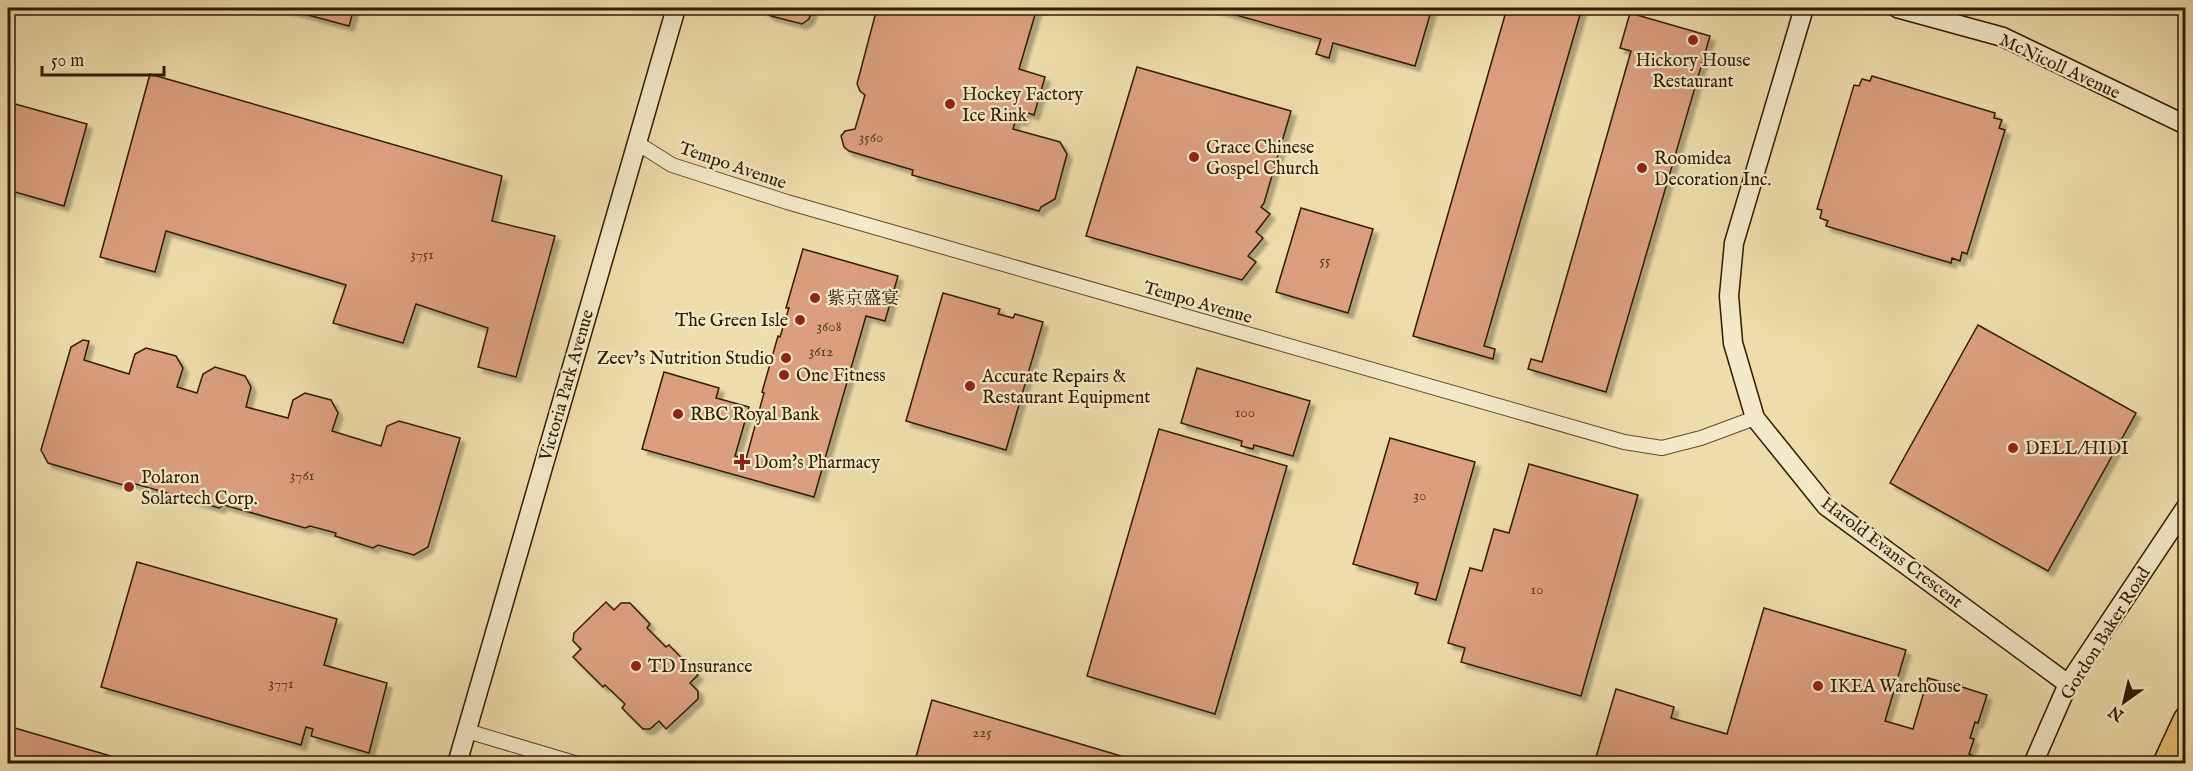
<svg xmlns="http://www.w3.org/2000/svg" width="2193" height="771" font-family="'IM FELL English','Noto Serif SC',serif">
<defs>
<filter id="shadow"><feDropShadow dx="5" dy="5" stdDeviation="1.5" flood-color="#0004"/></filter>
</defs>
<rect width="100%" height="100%" fill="#eda"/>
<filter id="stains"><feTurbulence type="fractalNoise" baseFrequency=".00333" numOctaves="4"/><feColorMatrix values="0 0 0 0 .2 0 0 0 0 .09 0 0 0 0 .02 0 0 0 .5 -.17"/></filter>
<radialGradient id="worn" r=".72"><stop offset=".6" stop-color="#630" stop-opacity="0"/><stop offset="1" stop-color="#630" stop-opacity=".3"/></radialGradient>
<g fill="#db9f7f" stroke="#301c00" stroke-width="1.5" filter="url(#shadow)">
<path d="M 282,8 L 354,8 L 349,26 Z"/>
<path d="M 760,8 L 813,8 L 809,19 L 802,24 L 771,16 Z"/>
<path d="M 877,8 L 1037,8 L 1019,69 L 1045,77 L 1034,115 L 1025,112 L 1022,121 L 1016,119 L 1013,129 L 1060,142 L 1067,154 L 1055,199 L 1041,207 L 1039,211 L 912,175 L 913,170 L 849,151 L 844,147 L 841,136 L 845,131 L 855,129 L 865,95 L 860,91 L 857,84 Z"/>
<path d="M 1507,8 L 1582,8 L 1484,346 L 1495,349 L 1493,359 L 1413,336 Z"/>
<path d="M 1215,9 L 1215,8 L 1432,8 L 1415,66 L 1333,43 L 1329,58 L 1316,54 L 1321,39 Z"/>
<path d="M 1630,13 L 1710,36 L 1606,392 L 1528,369 L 1531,359 L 1542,362 L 1576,244 L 1631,51 L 1620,48 Z"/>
<path d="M 1137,67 L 1291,111 L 1264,203 L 1261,207 L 1270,214 L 1256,232 L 1263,238 L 1248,256 L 1256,262 L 1242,280 L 1086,236 Z"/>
<path d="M 150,74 L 502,176 L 492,221 L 555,236 L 516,377 L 478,367 L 488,328 L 416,304 L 403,343 L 333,323 L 346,285 L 166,231 L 155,272 L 100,257 Z"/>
<path d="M 1872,76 L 1995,113 L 1994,118 L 2002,120 L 1999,128 L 2005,130 L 1967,254 L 1962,252 L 1960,261 L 1952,258 L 1951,263 L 1826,226 L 1828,221 L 1820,218 L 1822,210 L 1817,209 L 1854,85 L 1859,86 L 1862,79 L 1870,81 Z"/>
<path d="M 8,102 L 87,124 L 64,206 L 8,190 Z"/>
<path d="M 1301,208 L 1373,229 L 1348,313 L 1276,292 Z"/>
<path d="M 803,249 L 898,276 L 885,321 L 866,316 L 814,497 L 642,449 L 664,372 L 719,388 L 716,398 L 749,407 L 735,456 L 746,459 L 764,393 L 762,392 L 778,336 L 780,337 L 789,308 L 786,308 Z"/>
<path d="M 943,293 L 1000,309 L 998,314 L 1013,318 L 1015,314 L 1043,322 L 1006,450 L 906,421 Z"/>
<path d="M 1978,325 L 2136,413 L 2048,571 L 1890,483 Z"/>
<path d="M 83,340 L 89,341 L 84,360 L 129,374 L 135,354 L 146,348 L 176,356 L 183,368 L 177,387 L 197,393 L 203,374 L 215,367 L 245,376 L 251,387 L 246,407 L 288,418 L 293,400 L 305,393 L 331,400 L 338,413 L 332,431 L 381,446 L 387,426 L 399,421 L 460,438 L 428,547 L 414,555 L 378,545 L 373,548 L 335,536 L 336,533 L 310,526 L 305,528 L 224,505 L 219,508 L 129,482 L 123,485 L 48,463 L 41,450 L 71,347 Z"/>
<path d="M 1197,368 L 1310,401 L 1293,456 L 1254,445 L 1253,449 L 1241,446 L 1242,441 L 1181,423 Z"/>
<path d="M 1159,429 L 1287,466 L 1215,714 L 1087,676 Z"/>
<path d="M 1390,438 L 1475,462 L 1436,600 L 1415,594 L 1418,583 L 1353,564 Z"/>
<path d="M 1529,464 L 1638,495 L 1581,696 L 1461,662 L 1465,648 L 1448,643 L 1470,568 L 1482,571 L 1494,529 L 1509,533 Z"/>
<path d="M 137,562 L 337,619 L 324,665 L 387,683 L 369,753 L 311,736 L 313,729 L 306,727 L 301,745 L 101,687 Z"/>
<path d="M 606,602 L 614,610 L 621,603 L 630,603 L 650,624 L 647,628 L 666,647 L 669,645 L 698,675 L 690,683 L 698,691 L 698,699 L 666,729 L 659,721 L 650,729 L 643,729 L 622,708 L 625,704 L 605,685 L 603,687 L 573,657 L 581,649 L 573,641 L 574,633 Z"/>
<path d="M 1764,608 L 1906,650 L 1885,721 L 1913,729 L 1928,678 L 1953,685 L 1954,682 L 1962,685 L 1962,687 L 1987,695 L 1978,723 L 1975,722 L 1970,738 L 1974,739 L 1969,754 L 1973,756 L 1971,764 L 1895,764 L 1875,758 L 1873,764 L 1594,764 L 1616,689 L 1674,707 L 1671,718 L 1727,734 Z"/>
<path d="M 932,700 L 1148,764 L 914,764 Z"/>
<path d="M 8,726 L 138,764 L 8,764 Z"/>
</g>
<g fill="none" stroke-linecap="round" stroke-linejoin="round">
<g stroke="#604c2a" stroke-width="16">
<g id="street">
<path d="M 637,143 L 672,165 L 787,202 L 1624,442 L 1662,448 L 1701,438 L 1755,418"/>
<path d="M 467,731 L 578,764"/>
</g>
</g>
<g stroke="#301c00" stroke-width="21">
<g id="secondary">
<path d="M 1804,8 L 1734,243 L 1729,296 L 1733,343 L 1755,418 L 1826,506 L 2068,684"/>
<path d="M 1897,8 L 2003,37 L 2186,125"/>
<path d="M 457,764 L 676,8"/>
<path d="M 2033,764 L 2068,684 L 2186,507"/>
</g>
</g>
<g stroke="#301c00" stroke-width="27">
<path id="highway" d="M 2165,764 L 2186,719"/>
</g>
<use href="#street" stroke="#f4e9c8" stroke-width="14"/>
<use href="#secondary" stroke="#f4e9c8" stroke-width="18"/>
<use href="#highway" stroke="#e7be75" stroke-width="24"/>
</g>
<g fill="#8f2418" stroke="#f4e9c8" stroke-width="2">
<circle cx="1693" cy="40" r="6"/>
<circle cx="950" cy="104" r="6"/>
<circle cx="1194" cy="157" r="6"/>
<circle cx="1642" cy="168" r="6"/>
<circle cx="815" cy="298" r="6"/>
<circle cx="800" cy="320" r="6"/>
<circle cx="786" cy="358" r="6"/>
<circle cx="784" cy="375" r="6"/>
<circle cx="970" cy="386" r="6"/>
<circle cx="678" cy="414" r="6"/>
<circle cx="2013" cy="448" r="6"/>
<path d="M739 453h6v6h6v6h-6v6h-6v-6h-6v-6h6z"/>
<circle cx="129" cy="487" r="6"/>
<circle cx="636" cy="666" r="6"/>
<circle cx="1818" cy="686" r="6"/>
</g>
<g text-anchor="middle" stroke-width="4.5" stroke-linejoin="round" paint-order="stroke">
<g font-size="15" fill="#5b3d20">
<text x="871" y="142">3560</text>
<text x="422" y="259">3751</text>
<text x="1325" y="265">55</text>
<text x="829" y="331">3608</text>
<text x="821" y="356">3612</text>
<text x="1245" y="417">100</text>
<text x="302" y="480">3761</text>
<text x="1420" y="500">30</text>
<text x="1537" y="594">10</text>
<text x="281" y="688">3771</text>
<text x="982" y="737">225</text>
</g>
<g font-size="18" fill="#301c00" stroke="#f4e9c8" text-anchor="start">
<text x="1693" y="66" text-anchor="middle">Hickory House<tspan x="1693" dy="21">Restaurant</tspan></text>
<text x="962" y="100">Hockey Factory<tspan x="962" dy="21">Ice Rink</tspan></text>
<text x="1206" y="153">Grace Chinese<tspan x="1206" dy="21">Gospel Church</tspan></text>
<text x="1654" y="164">Roomidea<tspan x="1654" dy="21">Decoration Inc.</tspan></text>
<text x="827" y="304">紫京盛宴</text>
<text x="788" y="326" text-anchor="end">The Green Isle</text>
<text x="774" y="364" text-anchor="end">Zeev’s Nutrition Studio</text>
<text x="796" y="381">One Fitness</text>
<text x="982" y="382">Accurate Repairs &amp;<tspan x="982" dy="21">Restaurant Equipment</tspan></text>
<text x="690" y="420">RBC Royal Bank</text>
<text x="2025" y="454">DELL/HIDI</text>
<text x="754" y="468">Dom’s Pharmacy</text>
<text x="141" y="483">Polaron<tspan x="141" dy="21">Solartech Corp.</tspan></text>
<text x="648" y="672">TD Insurance</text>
<text x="1830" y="692">IKEA Warehouse</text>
</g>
<g font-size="18" fill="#301c00" stroke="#f4e9c8">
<text transform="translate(2060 66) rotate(25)" y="6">McNicoll Avenue</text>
<text transform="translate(733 165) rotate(19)" y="6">Tempo Avenue</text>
<text transform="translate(1198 302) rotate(16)" y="6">Tempo Avenue</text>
<text transform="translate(566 385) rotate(-74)" y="6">Victoria Park Avenue</text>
<text transform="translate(1892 552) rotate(37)" y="6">Harold Evans Crescent</text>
<text transform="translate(2105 633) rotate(-58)" y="6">Gordon Baker Road</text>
</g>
</g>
<rect width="2193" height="771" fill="none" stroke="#eda" stroke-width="30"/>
<rect x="9" y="9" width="2175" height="753" fill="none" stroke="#301c00" stroke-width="3"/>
<rect x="15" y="15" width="2163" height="741" fill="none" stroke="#301c00" stroke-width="1.5"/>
<g transform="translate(2124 702) rotate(214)" stroke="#f4e9c8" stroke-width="4.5" paint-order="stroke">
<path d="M0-4.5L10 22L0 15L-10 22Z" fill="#301c00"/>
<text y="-9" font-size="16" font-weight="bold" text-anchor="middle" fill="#301c00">N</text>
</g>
<path d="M42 66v9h122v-9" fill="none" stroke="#301c00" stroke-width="3"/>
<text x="51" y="66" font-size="18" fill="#301c00" stroke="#f4e9c8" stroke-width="4.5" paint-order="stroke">50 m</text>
<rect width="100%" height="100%" filter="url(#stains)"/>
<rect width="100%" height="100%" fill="url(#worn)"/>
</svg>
